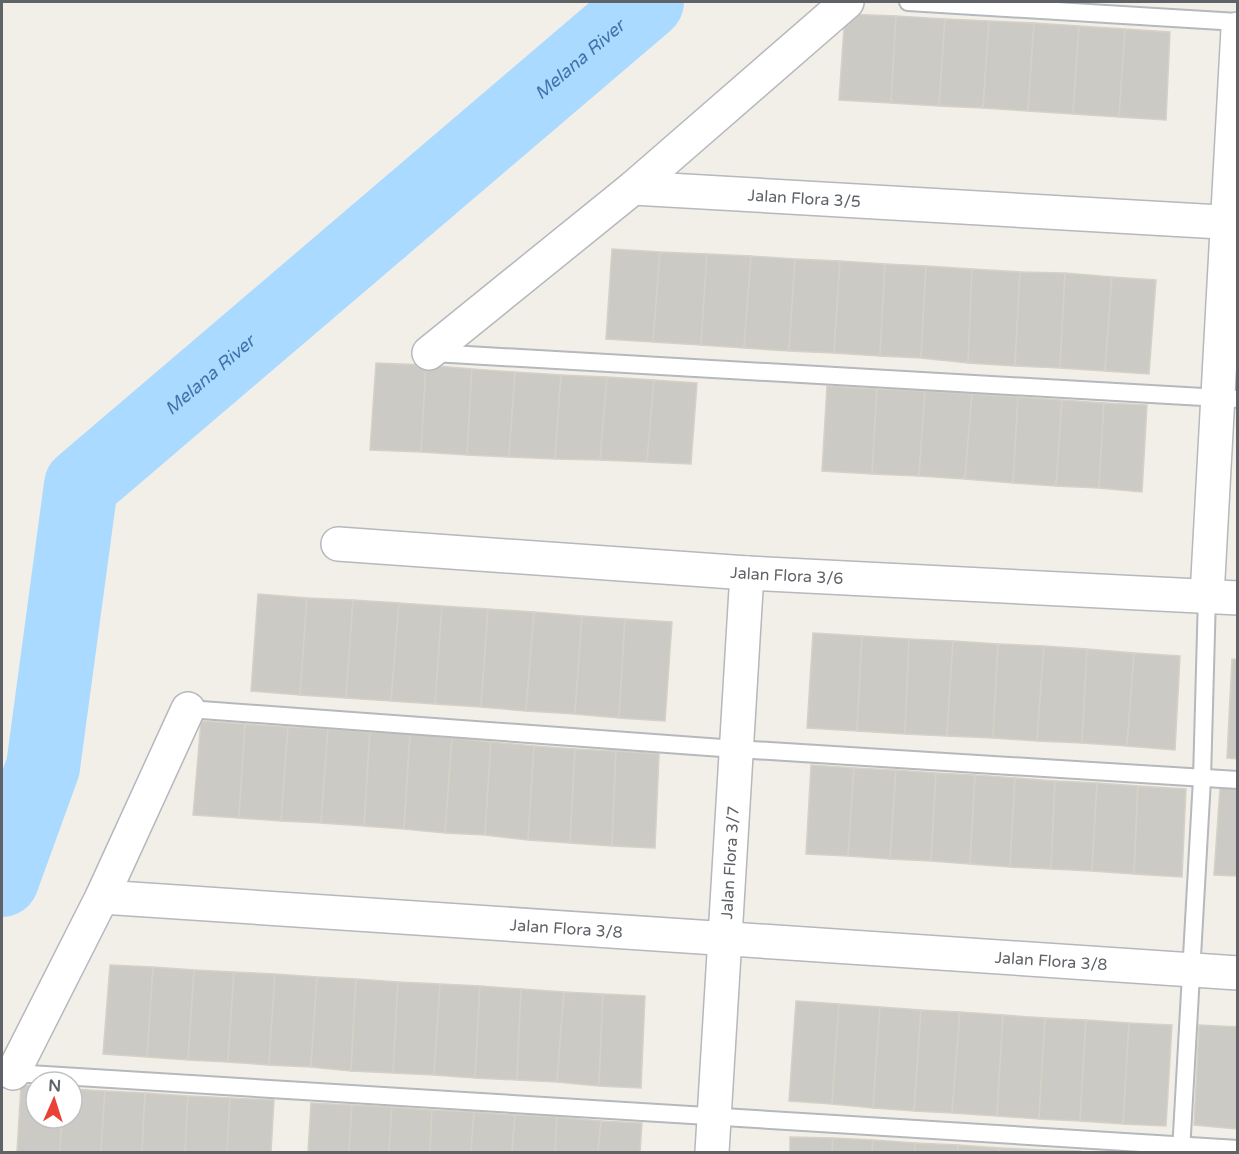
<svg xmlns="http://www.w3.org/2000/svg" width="1239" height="1154" font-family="'Varela Round',sans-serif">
<rect width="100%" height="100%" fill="#f1efe8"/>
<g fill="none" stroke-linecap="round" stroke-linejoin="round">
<path stroke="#aadaff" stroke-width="74" id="s1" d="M 2,880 L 43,767 L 81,485 L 647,2"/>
</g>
<g fill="#cccac5" stroke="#d6d1c6" stroke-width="1.5">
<path d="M 845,14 L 896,16 L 891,103 L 839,100 Z"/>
<path d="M 896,16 L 945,19 L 939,106 L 891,103 Z"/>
<path d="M 945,19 L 989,21 L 983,108 L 939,106 Z"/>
<path d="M 989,21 L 1034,23 L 1028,111 L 983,108 Z"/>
<path d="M 1034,23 L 1079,26 L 1073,114 L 1028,111 Z"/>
<path d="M 1079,26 L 1125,29 L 1119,117 L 1073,114 Z"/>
<path d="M 1125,29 L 1170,32 L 1166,120 L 1119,117 Z"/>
<path d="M 612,249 L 660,252 L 653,342 L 606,339 Z"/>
<path d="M 660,252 L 707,254 L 701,345 L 653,342 Z"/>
<path d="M 707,254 L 751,256 L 744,348 L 701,345 Z"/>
<path d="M 751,256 L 795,259 L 789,351 L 744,348 Z"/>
<path d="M 795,259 L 840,261 L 834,353 L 789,351 Z"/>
<path d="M 840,261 L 885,264 L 880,356 L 834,353 Z"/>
<path d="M 885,264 L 926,266 L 921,358 L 880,356 Z"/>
<path d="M 926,266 L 972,269 L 968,363 L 921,358 Z"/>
<path d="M 972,269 L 1020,272 L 1015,366 L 968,363 Z"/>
<path d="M 1020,272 L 1065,273 L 1060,368 L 1015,366 Z"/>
<path d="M 1065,273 L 1112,277 L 1105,371 L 1060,368 Z"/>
<path d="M 1112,277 L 1156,280 L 1149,374 L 1105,371 Z"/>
<path d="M 376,363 L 426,365 L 421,452 L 370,450 Z"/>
<path d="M 426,365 L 472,369 L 467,455 L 421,452 Z"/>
<path d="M 472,369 L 515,372 L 509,457 L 467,455 Z"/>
<path d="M 515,372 L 561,375 L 555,459 L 509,457 Z"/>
<path d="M 561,375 L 607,377 L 600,460 L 555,459 Z"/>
<path d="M 607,377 L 654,380 L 647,462 L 600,460 Z"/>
<path d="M 654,380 L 697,383 L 691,464 L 647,462 Z"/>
<path d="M 827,386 L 877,389 L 872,474 L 822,471 Z"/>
<path d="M 877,389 L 925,391 L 919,476 L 872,474 Z"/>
<path d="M 925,391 L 972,394 L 965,479 L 919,476 Z"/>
<path d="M 972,394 L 1018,397 L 1013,483 L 965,479 Z"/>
<path d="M 1018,397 L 1062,400 L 1056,486 L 1013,483 Z"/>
<path d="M 1062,400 L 1104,403 L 1099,488 L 1056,486 Z"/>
<path d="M 1104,403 L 1147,405 L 1142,492 L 1099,488 Z"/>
<path d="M 258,594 L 307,598 L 300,695 L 251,691 Z"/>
<path d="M 307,598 L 353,600 L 346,698 L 300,695 Z"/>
<path d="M 353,600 L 399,603 L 391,701 L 346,698 Z"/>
<path d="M 399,603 L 442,606 L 435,704 L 391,701 Z"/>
<path d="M 442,606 L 488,609 L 481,707 L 435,704 Z"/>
<path d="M 488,609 L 534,612 L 526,711 L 481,707 Z"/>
<path d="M 534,612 L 582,616 L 575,714 L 526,711 Z"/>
<path d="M 582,616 L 625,619 L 619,718 L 575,714 Z"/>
<path d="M 625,619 L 672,622 L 665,721 L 619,718 Z"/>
<path d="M 813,633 L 862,636 L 857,731 L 807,728 Z"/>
<path d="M 862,636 L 909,639 L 905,734 L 857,731 Z"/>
<path d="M 909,639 L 953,641 L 947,736 L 905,734 Z"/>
<path d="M 953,641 L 998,644 L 993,738 L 947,736 Z"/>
<path d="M 998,644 L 1044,646 L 1037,741 L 993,738 Z"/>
<path d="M 1044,646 L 1087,649 L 1082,743 L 1037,741 Z"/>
<path d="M 1087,649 L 1134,653 L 1127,746 L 1082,743 Z"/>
<path d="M 1134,653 L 1180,656 L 1175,750 L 1127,746 Z"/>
<path d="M 1232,659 L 1238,660 L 1238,759 L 1227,758 Z"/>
<path d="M 201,721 L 245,724 L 239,818 L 193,815 Z"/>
<path d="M 245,724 L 288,727 L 281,821 L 239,818 Z"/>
<path d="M 288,727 L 328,729 L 321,823 L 281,821 Z"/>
<path d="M 328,729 L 370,732 L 364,826 L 321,823 Z"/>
<path d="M 370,732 L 410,734 L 404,829 L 364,826 Z"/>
<path d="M 410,734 L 452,738 L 445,833 L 404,829 Z"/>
<path d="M 452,738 L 491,742 L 485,835 L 445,833 Z"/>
<path d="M 491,742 L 534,746 L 528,840 L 485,835 Z"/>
<path d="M 534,746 L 575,749 L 570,843 L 528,840 Z"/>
<path d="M 575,749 L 616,751 L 612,846 L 570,843 Z"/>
<path d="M 616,751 L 659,754 L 655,848 L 612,846 Z"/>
<path d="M 811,765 L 854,768 L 848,856 L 806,854 Z"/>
<path d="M 854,768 L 896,770 L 890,859 L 848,856 Z"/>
<path d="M 896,770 L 936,773 L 931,861 L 890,859 Z"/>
<path d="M 936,773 L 975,775 L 970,864 L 931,861 Z"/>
<path d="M 975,775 L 1015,778 L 1010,867 L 970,864 Z"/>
<path d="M 1015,778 L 1055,781 L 1051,869 L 1010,867 Z"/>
<path d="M 1055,781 L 1097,783 L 1092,871 L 1051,869 Z"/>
<path d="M 1097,783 L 1138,786 L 1134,874 L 1092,871 Z"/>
<path d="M 1138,786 L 1186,789 L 1182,877 L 1134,874 Z"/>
<path d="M 1220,788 L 1238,789 L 1238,876 L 1214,875 Z"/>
<path d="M 110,965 L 153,967 L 147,1057 L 103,1054 Z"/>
<path d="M 153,967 L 194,970 L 188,1060 L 147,1057 Z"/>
<path d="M 194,970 L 234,972 L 228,1062 L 188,1060 Z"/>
<path d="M 234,972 L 275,974 L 269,1065 L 228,1062 Z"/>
<path d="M 275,974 L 317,977 L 311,1067 L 269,1065 Z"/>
<path d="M 317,977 L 356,979 L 351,1071 L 311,1067 Z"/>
<path d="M 356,979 L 398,982 L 393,1073 L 351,1071 Z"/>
<path d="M 398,982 L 440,984 L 434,1075 L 393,1073 Z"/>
<path d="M 440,984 L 480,986 L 475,1078 L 434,1075 Z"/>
<path d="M 480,986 L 521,989 L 517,1080 L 475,1078 Z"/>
<path d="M 521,989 L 564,992 L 557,1082 L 517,1080 Z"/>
<path d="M 564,992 L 603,994 L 599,1086 L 557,1082 Z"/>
<path d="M 603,994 L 645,996 L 641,1088 L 599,1086 Z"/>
<path d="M 796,1001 L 839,1004 L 832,1104 L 789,1101 Z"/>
<path d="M 839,1004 L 880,1007 L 873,1108 L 832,1104 Z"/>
<path d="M 880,1007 L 921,1010 L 914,1111 L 873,1108 Z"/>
<path d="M 921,1010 L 960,1012 L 952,1113 L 914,1111 Z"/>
<path d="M 960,1012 L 1003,1015 L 997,1116 L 952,1113 Z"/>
<path d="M 1003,1015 L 1045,1018 L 1039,1119 L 997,1116 Z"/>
<path d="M 1045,1018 L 1086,1020 L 1080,1121 L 1039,1119 Z"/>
<path d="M 1086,1020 L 1129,1023 L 1123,1124 L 1080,1121 Z"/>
<path d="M 1129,1023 L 1172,1025 L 1166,1126 L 1123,1124 Z"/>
<path d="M 1199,1025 L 1238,1027 L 1237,1129 L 1194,1125 Z"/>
<path d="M 21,1085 L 36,1086 L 36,1118 L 62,1118 L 60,1152 L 17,1152 Z"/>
<path d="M 72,1089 L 105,1091 L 101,1152 L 60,1152 L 62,1118 L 72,1118 Z"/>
<path d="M 105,1091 L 145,1093 L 142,1152 L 101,1152 Z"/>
<path d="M 145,1093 L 188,1096 L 185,1152 L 142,1152 Z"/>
<path d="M 188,1096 L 230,1098 L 227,1152 L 185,1152 Z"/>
<path d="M 230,1098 L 274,1100 L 271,1152 L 227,1152 Z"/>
<path d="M 311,1103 L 352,1105 L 349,1152 L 308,1152 Z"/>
<path d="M 352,1105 L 392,1107 L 389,1152 L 349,1152 Z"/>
<path d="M 392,1107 L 432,1110 L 430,1152 L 389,1152 Z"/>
<path d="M 432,1110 L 474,1112 L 471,1152 L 430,1152 Z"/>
<path d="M 474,1112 L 515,1115 L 512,1152 L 471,1152 Z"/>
<path d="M 515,1115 L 557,1117 L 555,1152 L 512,1152 Z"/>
<path d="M 557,1117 L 601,1121 L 598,1152 L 555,1152 Z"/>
<path d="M 601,1121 L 642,1123 L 640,1152 L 598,1152 Z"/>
<path d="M 790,1137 L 833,1138 L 832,1152 L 790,1152 Z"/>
<path d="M 833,1138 L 873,1140 L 872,1152 L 832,1152 Z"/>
<path d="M 873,1140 L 915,1143 L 915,1152 L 872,1152 Z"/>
<path d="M 915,1143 L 958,1145 L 958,1152 L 915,1152 Z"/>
<path d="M 958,1145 L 1000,1148 L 999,1152 L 958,1152 Z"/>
<path d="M 1000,1148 L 1043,1150 L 1043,1152 L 999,1152 Z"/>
<path d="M 1043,1150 L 1081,1151 L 1043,1152 Z"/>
</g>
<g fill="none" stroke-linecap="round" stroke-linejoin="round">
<g stroke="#b5b8bc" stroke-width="20">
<g id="service">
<path d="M 908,2 L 1238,22"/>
<path d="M 433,353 L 1238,399"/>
<path d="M 188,709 L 736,749 L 1238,780"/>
<path d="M 13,1073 L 1238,1149"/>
<path d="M 1181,1152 L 1202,779 L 1207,596"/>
</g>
</g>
<g stroke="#b5b8bc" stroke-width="36">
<g id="minor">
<path d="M 633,188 L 847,2"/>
<path id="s2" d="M 429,353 L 633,188 L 1238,223"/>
<path id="s3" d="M 338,544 L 747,573 L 1238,598"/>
<path d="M 1207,596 L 1238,29"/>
<path id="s4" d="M 188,709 L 102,897 L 1238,973"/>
<path d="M 13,1073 L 102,897"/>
<path id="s5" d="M 712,1152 L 747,573"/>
</g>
</g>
<use href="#service" stroke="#fff" stroke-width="16"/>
<use href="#minor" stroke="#fff" stroke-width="33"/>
</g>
<g text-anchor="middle" stroke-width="4.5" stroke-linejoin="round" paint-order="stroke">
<g font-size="16" fill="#5f6368" stroke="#fff">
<text dy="6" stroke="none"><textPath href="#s2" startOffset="434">Jalan Flora 3/5</textPath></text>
<text dy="6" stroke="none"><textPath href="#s3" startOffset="450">Jalan Flora 3/6</textPath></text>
<text dy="6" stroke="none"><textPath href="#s5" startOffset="290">Jalan Flora 3/7</textPath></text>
<text dy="6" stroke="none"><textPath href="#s4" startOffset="672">Jalan Flora 3/8</textPath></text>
<text dy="6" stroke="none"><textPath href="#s4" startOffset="1158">Jalan Flora 3/8</textPath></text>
</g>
<g font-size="18" font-style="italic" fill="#4174aa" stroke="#fff">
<text dy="6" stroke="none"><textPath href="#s1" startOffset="1060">Melana River</textPath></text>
<text dy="6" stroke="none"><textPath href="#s1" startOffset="574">Melana River</textPath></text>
</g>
</g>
<rect width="1239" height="1154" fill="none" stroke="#5f6368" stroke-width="6"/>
<g transform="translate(54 1100) rotate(3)"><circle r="28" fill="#ffffff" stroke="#bfc1c3" stroke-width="1.5"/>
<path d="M0-4.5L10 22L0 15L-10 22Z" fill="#ea4335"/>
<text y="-9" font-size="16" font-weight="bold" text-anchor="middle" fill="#5f6368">N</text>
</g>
</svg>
